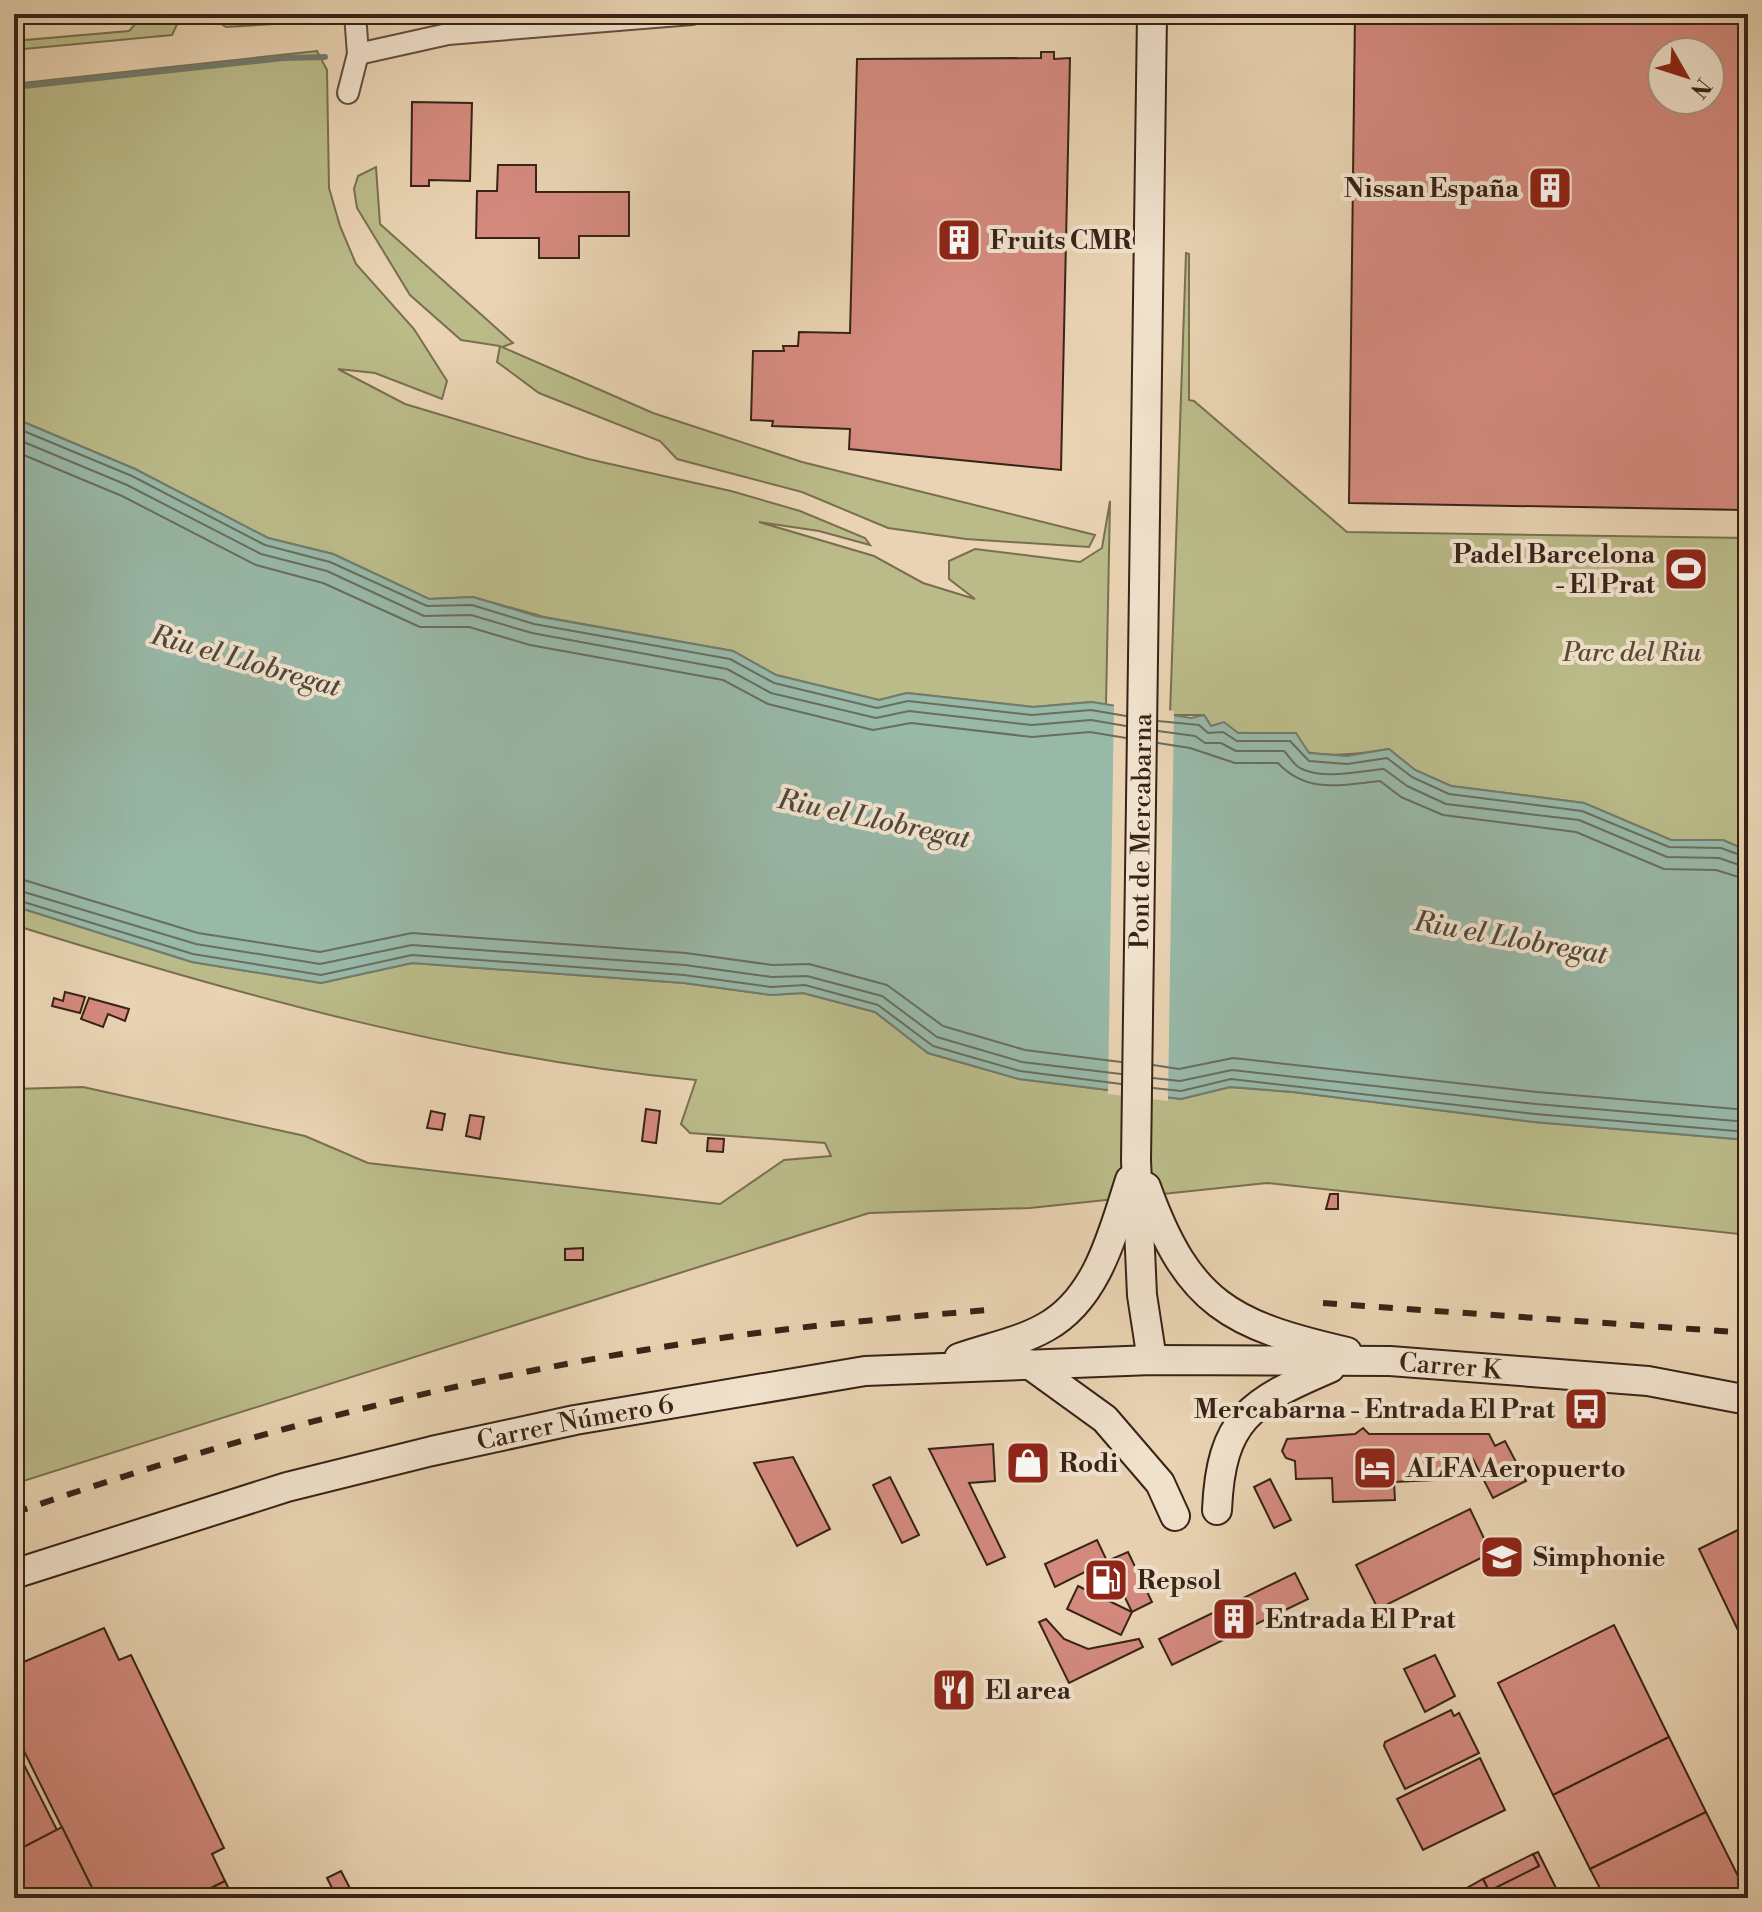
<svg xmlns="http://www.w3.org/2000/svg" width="1762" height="1912" font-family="'Libre Bodoni',serif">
<rect width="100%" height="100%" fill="#e9d3b2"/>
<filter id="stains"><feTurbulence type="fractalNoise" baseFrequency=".0025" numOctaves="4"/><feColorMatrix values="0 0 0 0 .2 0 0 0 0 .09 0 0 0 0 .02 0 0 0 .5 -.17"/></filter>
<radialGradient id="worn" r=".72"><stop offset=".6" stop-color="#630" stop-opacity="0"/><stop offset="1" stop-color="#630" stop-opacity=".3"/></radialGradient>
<g fill="#babb89" stroke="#796f50" stroke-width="2">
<path d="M 144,14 L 182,14 L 172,35 L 14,50 L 14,41 L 129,31 Z"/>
<path d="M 205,14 L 312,14 L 306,22 L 226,27 Z"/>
<path d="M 317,51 L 327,70 L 329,188 L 340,226 L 356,264 L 414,329 L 447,381 L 442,399 L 375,373 L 338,369 L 405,404 L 588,459 L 731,491 L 800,511 L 865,538 L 870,545 L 819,531 L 759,522 L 874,556 L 923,583 L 975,599 L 949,579 L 949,561 L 975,549 L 1080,562 L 1102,548 L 1110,501 L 1106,705 L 1092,702 L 1033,707 L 907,693 L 879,700 L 776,675 L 733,651 L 544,617 L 473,597 L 429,599 L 333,554 L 268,538 L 135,469 L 14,418 L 14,84 Z"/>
<path d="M 376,167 L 380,224 L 513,343 L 502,347 L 653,413 L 802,462 L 1095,535 L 1089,547 L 966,539 L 888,528 L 802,492 L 677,459 L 660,441 L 539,393 L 497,362 L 500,346 L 461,340 L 410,295 L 357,208 L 354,189 L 358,176 Z"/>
<path d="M 1186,253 L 1189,254 L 1189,400 L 1194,401 L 1347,532 L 1748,538 L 1748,851 L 1723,840 L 1671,840 L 1584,803 L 1451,786 L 1415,770 L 1389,749 C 1363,753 1338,757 1312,753 C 1283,749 1269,730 1238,733 L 1224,723 L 1211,726 L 1204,715 L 1170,715 Z"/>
<path d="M 14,906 L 192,962 L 321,983 L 412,963 L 684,983 L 771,995 L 803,993 L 875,1012 L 928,1053 L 1019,1079 L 1181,1099 L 1230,1087 L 1293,1092 L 1534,1122 L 1748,1140 L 1748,1235 L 1267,1183 L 1030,1208 L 869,1213 L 14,1484 L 14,1089 L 83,1087 L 305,1136 L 368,1163 L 720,1204 L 784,1160 L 831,1156 L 825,1143 L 690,1133 L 681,1124 L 696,1080 C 463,1058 236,994 14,925 Z"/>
</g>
<path fill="#98b8a8" stroke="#727c6e" stroke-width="2" d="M 14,418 L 135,469 L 268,538 L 333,554 L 429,599 L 473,597 L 536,616 L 733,651 L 776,675 L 879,700 L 907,693 L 1033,707 L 1092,702 L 1191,718 L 1204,715 L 1211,726 L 1224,722 L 1238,733 L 1296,733 L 1309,753 L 1347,756 L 1389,749 L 1415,770 L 1451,786 L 1584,803 L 1671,840 L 1723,840 L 1748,851 L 1748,1140 L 1534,1122 L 1293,1092 L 1230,1087 L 1181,1099 L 1019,1079 L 928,1053 L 875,1012 L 803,993 L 771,995 L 684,983 L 412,963 L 321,983 L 192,962 L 14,906 Z"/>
<path fill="#e9d3b2" d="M 1114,702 L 1174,711 L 1168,1101 L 1108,1094 Z"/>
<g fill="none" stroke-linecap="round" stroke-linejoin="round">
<g stroke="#686e60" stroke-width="2">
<path d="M 14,427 L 132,476 L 265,545 L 330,562 L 427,606 L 472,605 L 534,624 L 730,659 L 774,683 L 877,708 L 908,701 L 1032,715 L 1091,710 L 1126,716"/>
<path d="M 14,438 L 127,485 L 261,554 L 327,571 L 424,616 L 471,615 L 532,633 L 727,669 L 771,693 L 876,718 L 909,711 L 1032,725 L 1091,720 L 1126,726"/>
<path d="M 14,451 L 122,496 L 256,565 L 323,583 L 420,627 L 469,627 L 530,645 L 723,680 L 768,704 L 873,730 L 911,723 L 1032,737 L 1090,732 L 1126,738"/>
<path d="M 1158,721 L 1199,725 L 1208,733 L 1223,732 L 1237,741 L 1290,741 L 1309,761 L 1347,764 L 1387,758 L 1412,777 L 1449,794 L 1582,811 L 1669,847 L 1721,848 L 1748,858"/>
<path d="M 1158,731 L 1195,736 L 1205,743 L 1221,743 L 1236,751 L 1284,751 C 1290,757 1294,766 1302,769 C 1325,780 1359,771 1384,769 L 1407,786 L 1446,804 L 1579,820 L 1667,857 L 1719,858 L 1748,868"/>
<path d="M 1158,743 L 1190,748 L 1235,763 L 1278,763 C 1307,794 1341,785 1380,781 L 1401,797 L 1443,815 L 1576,832 L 1664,869 L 1716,870 L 1748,880"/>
<path d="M 14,877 L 198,933 L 320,952 L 412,933 L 686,953 L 772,965 L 809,964 L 887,985 L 943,1026 L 1025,1050 L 1121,1062"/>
<path d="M 14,889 L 196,944 L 320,964 L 412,945 L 685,965 L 772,977 L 807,976 L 882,996 L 937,1037 L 1022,1062 L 1121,1074"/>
<path d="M 14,899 L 193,954 L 321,975 L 412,955 L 684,975 L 771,987 L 805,985 L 878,1005 L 933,1046 L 1020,1071 L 1121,1084"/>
<path d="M 1153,1065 L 1179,1069 L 1233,1058 L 1537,1092 L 1748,1110"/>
<path d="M 1153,1078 L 1180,1081 L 1232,1070 L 1536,1104 L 1748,1122"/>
<path d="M 1153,1088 L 1181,1091 L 1231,1079 L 1535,1114 L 1748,1132"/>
</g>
<g stroke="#727c6e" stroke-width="6">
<path d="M 451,19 L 495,14"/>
<path d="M 14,87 L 283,58 L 325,57"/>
</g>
</g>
<g fill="#d48a7e" stroke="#382317" stroke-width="2" fill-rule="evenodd">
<path d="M 1355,14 L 1748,14 L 1745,510 L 1349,503 ZM 1662,52 L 1710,52 L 1710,100 L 1662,100 Z"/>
<path d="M 1041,52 L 1054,52 L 1054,59 L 1070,58 L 1061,470 L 849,449 L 850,429 L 772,426 L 773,421 L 751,420 L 753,351 L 784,351 L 783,346 L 798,346 L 799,332 L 850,333 L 857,59 L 1041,58 Z"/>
<path d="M 412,102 L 472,103 L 470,181 L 429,180 L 429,186 L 411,186 Z"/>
<path d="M 498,165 L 536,165 L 536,192 L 629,192 L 629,236 L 579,236 L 579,258 L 539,258 L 539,238 L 476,238 L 477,191 L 497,191 Z"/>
<path d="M 65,992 L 85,997 L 80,1013 L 52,1006 L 54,998 L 63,1001 Z"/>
<path d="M 89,998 L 129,1009 L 125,1021 L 108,1014 L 103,1027 L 81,1019 Z"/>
<path d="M 646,1109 L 660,1111 L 656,1143 L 642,1141 Z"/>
<path d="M 431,1111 L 445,1114 L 442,1130 L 427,1128 Z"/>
<path d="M 470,1115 L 484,1117 L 480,1139 L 466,1136 Z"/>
<path d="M 708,1138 L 724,1139 L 723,1152 L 707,1151 Z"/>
<path d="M 1330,1194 L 1338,1194 L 1338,1209 L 1326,1209 Z"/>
<path d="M 583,1248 L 583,1260 L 565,1260 L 565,1249 Z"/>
<path d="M 1363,1428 L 1369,1434 L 1489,1434 L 1495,1446 L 1505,1441 L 1526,1481 L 1493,1498 L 1473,1459 L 1455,1460 L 1455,1479 L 1394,1482 L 1395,1500 L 1333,1502 L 1332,1478 L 1296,1479 L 1295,1461 L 1286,1458 L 1282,1451 L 1287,1439 L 1355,1434 Z"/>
<path d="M 993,1444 L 995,1481 L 969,1483 L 1005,1557 L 987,1565 L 929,1449 Z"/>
<path d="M 793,1457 L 830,1529 L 797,1546 L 754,1463 Z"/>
<path d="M 890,1477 L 919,1535 L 902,1543 L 873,1485 Z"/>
<path d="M 1270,1479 L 1291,1520 L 1274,1528 L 1254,1487 Z"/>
<path d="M 1470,1509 L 1491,1553 L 1378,1609 L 1356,1565 Z"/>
<path d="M 1748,1525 L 1748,1651 L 1699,1549 Z"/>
<path d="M 1097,1540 L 1107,1561 L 1055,1587 L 1045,1564 Z"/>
<path d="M 1128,1552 L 1152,1602 L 1132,1612 L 1107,1561 Z"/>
<path d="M 1295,1573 L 1308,1599 L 1172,1665 L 1159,1639 Z"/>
<path d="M 1078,1586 L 1132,1612 L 1121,1635 L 1067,1609 Z"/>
<path d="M 1046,1619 L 1064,1639 L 1088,1649 L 1139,1639 L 1143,1647 L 1069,1683 L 1039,1622 Z"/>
<path d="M 1614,1625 L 1669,1737 L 1553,1795 L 1498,1683 Z"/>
<path d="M 104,1628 L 119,1660 L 131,1655 L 224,1848 L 212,1854 L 225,1881 L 191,1898 L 97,1898 L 14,1731 L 14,1666 Z"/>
<path d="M 1435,1655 L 1455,1696 L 1425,1712 L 1404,1669 Z"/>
<path d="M 1451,1710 L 1454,1716 L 1459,1713 L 1479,1753 L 1405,1789 L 1384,1746 L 1385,1742 Z"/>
<path d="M 1669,1737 L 1706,1812 L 1590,1869 L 1553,1795 Z"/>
<path d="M 14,1745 L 57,1830 L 14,1852 Z"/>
<path d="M 1480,1758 L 1505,1810 L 1423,1850 L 1397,1799 Z"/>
<path d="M 1706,1812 L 1743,1886 L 1718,1898 L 1605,1898 L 1590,1869 Z"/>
<path d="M 62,1827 L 97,1898 L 14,1898 L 14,1852 Z"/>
<path d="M 1538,1852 L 1561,1898 L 1475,1898 L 1539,1866 L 1533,1854 Z"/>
<path d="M 1533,1854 L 1539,1866 L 1489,1891 L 1483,1879 Z"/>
<path d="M 341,1871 L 355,1898 L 337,1898 L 327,1878 Z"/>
<path d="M 1483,1879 L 1489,1891 L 1475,1898 L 1449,1898 Z"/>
<path d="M 225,1881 L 233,1898 L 191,1898 Z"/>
<path d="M 1743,1886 L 1748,1898 L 1718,1898 L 1737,1888 Z"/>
</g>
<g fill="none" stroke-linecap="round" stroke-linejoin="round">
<g stroke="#644f3e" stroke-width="24">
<g id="street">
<path d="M 358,54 L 448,34 L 692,14"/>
<path d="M 348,93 L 358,54 L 355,14"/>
</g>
</g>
<g stroke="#382317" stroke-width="32">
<g id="secondary">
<path d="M 1146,1187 C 1188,1304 1230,1325 1347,1352"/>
<path d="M 959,1358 C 987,1348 1020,1342 1046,1327 C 1098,1298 1113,1232 1130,1180"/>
<path id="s1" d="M 1152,1360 L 1142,1295 L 1136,1160 L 1152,14"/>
<path d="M 1029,1364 L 1105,1419 L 1160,1483 L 1175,1516"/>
<path d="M 1217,1510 C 1221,1418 1251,1402 1330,1368"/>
<path id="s2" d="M 14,1574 L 287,1487 L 432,1451 L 575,1420 L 865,1371 L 1152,1360 L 1390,1361 L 1648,1381 L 1748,1400"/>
</g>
</g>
<use href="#street" stroke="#f1e2cd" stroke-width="20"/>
<use href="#secondary" stroke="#f1e2cd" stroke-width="28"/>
<g stroke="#382317" stroke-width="6" stroke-dasharray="14 14" stroke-linecap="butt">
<path d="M 1323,1303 L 1748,1333"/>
<path d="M 14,1513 C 246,1432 484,1372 728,1337 C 817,1324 908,1317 998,1309"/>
</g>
</g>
<defs>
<g id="building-square" transform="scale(2.3)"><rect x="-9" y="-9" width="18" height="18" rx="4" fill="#8f2418" stroke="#f1e2cd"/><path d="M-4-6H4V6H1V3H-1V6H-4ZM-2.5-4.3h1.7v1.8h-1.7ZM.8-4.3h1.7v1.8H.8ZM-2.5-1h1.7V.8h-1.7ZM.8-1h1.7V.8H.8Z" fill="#fff"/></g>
<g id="stadium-square" transform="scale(2.3)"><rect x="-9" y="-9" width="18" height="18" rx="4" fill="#8f2418" stroke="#f1e2cd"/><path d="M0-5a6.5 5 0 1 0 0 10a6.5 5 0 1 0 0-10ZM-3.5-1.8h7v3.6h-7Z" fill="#fff"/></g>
<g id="bus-square" transform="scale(2.3)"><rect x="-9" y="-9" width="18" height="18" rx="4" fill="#8f2418" stroke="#f1e2cd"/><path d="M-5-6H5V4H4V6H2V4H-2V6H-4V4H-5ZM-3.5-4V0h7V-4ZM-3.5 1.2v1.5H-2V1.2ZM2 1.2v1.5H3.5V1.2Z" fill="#fff"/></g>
<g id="shop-square" transform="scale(2.3)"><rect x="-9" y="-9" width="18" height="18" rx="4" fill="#8f2418" stroke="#f1e2cd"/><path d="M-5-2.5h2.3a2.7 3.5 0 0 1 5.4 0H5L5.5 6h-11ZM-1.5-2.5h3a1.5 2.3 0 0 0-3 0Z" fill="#fff"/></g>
<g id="hotel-square" transform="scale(2.3)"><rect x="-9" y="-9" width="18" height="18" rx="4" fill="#8f2418" stroke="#f1e2cd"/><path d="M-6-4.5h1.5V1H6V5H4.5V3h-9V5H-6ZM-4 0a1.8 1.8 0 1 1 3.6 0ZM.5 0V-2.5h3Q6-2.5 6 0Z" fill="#fff"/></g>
<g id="school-square" transform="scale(2.3)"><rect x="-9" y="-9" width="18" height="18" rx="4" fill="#8f2418" stroke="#f1e2cd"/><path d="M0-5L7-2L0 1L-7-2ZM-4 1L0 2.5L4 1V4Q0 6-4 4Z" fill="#fff"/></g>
<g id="fuel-square" transform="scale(2.3)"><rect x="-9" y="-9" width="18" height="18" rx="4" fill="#8f2418" stroke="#f1e2cd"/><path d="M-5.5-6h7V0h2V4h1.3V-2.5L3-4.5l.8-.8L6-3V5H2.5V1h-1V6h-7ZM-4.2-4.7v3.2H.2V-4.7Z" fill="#fff"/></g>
<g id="restaurant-square" transform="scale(2.3)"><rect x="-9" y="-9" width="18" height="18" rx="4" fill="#8f2418" stroke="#f1e2cd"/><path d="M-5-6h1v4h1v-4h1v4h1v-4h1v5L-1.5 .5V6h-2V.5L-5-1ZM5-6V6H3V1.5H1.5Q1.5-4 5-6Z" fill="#fff"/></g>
</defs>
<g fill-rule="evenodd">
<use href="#building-square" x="1550" y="188"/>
<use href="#building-square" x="959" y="240"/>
<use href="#stadium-square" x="1686" y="569"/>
<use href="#bus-square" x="1586" y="1409"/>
<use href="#shop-square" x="1028" y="1463"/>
<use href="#hotel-square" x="1375" y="1468"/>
<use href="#school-square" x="1502" y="1557"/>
<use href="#fuel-square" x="1106" y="1580"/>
<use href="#building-square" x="1234" y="1619"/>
<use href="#restaurant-square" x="954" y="1690"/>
</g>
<g text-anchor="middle" stroke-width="8" stroke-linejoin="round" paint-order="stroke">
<g font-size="26" font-weight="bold" fill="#382317" stroke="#f1e2cd" text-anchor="start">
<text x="1519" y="197" text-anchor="end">Nissan España</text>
<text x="990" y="249">Fruits CMR</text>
<text x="1655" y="563" text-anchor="end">Padel Barcelona<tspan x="1655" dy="30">- El Prat</tspan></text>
<text x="1555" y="1418" text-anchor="end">Mercabarna - Entrada El Prat</text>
<text x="1059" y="1472">Rodi</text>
<text x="1406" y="1477">ALFA Aeropuerto</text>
<text x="1533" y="1566">Simphonie</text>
<text x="1137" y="1589">Repsol</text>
<text x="1265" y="1628">Entrada El Prat</text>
<text x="985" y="1699">El area</text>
</g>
<g font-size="26" font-style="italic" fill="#584934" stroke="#f1e2cd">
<text x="1632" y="661">Parc del Riu</text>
</g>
<g font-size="26" fill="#382317" stroke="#f1e2cd">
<text dy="9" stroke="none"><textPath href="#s1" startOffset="530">Pont de Mercabarna</textPath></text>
<text dy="9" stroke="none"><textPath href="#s2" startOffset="1462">Carrer K</textPath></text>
<text dy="9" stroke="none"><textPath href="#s2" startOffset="582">Carrer Número 6</textPath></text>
</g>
<g font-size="28" font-style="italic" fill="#50483b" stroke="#f1e2cd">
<text transform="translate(246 660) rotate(16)" y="10">Riu el Llobregat</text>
<text transform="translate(874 818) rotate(12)" y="10">Riu el Llobregat</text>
<text transform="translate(1511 937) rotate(10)" y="10">Riu el Llobregat</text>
</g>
</g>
<rect width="1762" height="1912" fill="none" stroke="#e9d3b2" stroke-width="48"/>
<rect x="16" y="16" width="1730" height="1880" fill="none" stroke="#382317" stroke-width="4"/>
<rect x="24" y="24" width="1714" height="1864" fill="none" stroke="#382317" stroke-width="2"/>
<g transform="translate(1686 76) rotate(129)"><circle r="38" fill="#f1e2cd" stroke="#a79684" stroke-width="2"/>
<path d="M0-6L14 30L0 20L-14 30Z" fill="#8f2418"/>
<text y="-12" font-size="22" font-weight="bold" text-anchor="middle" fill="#382317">N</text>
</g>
<rect width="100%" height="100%" filter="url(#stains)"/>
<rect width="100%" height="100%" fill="url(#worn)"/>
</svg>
